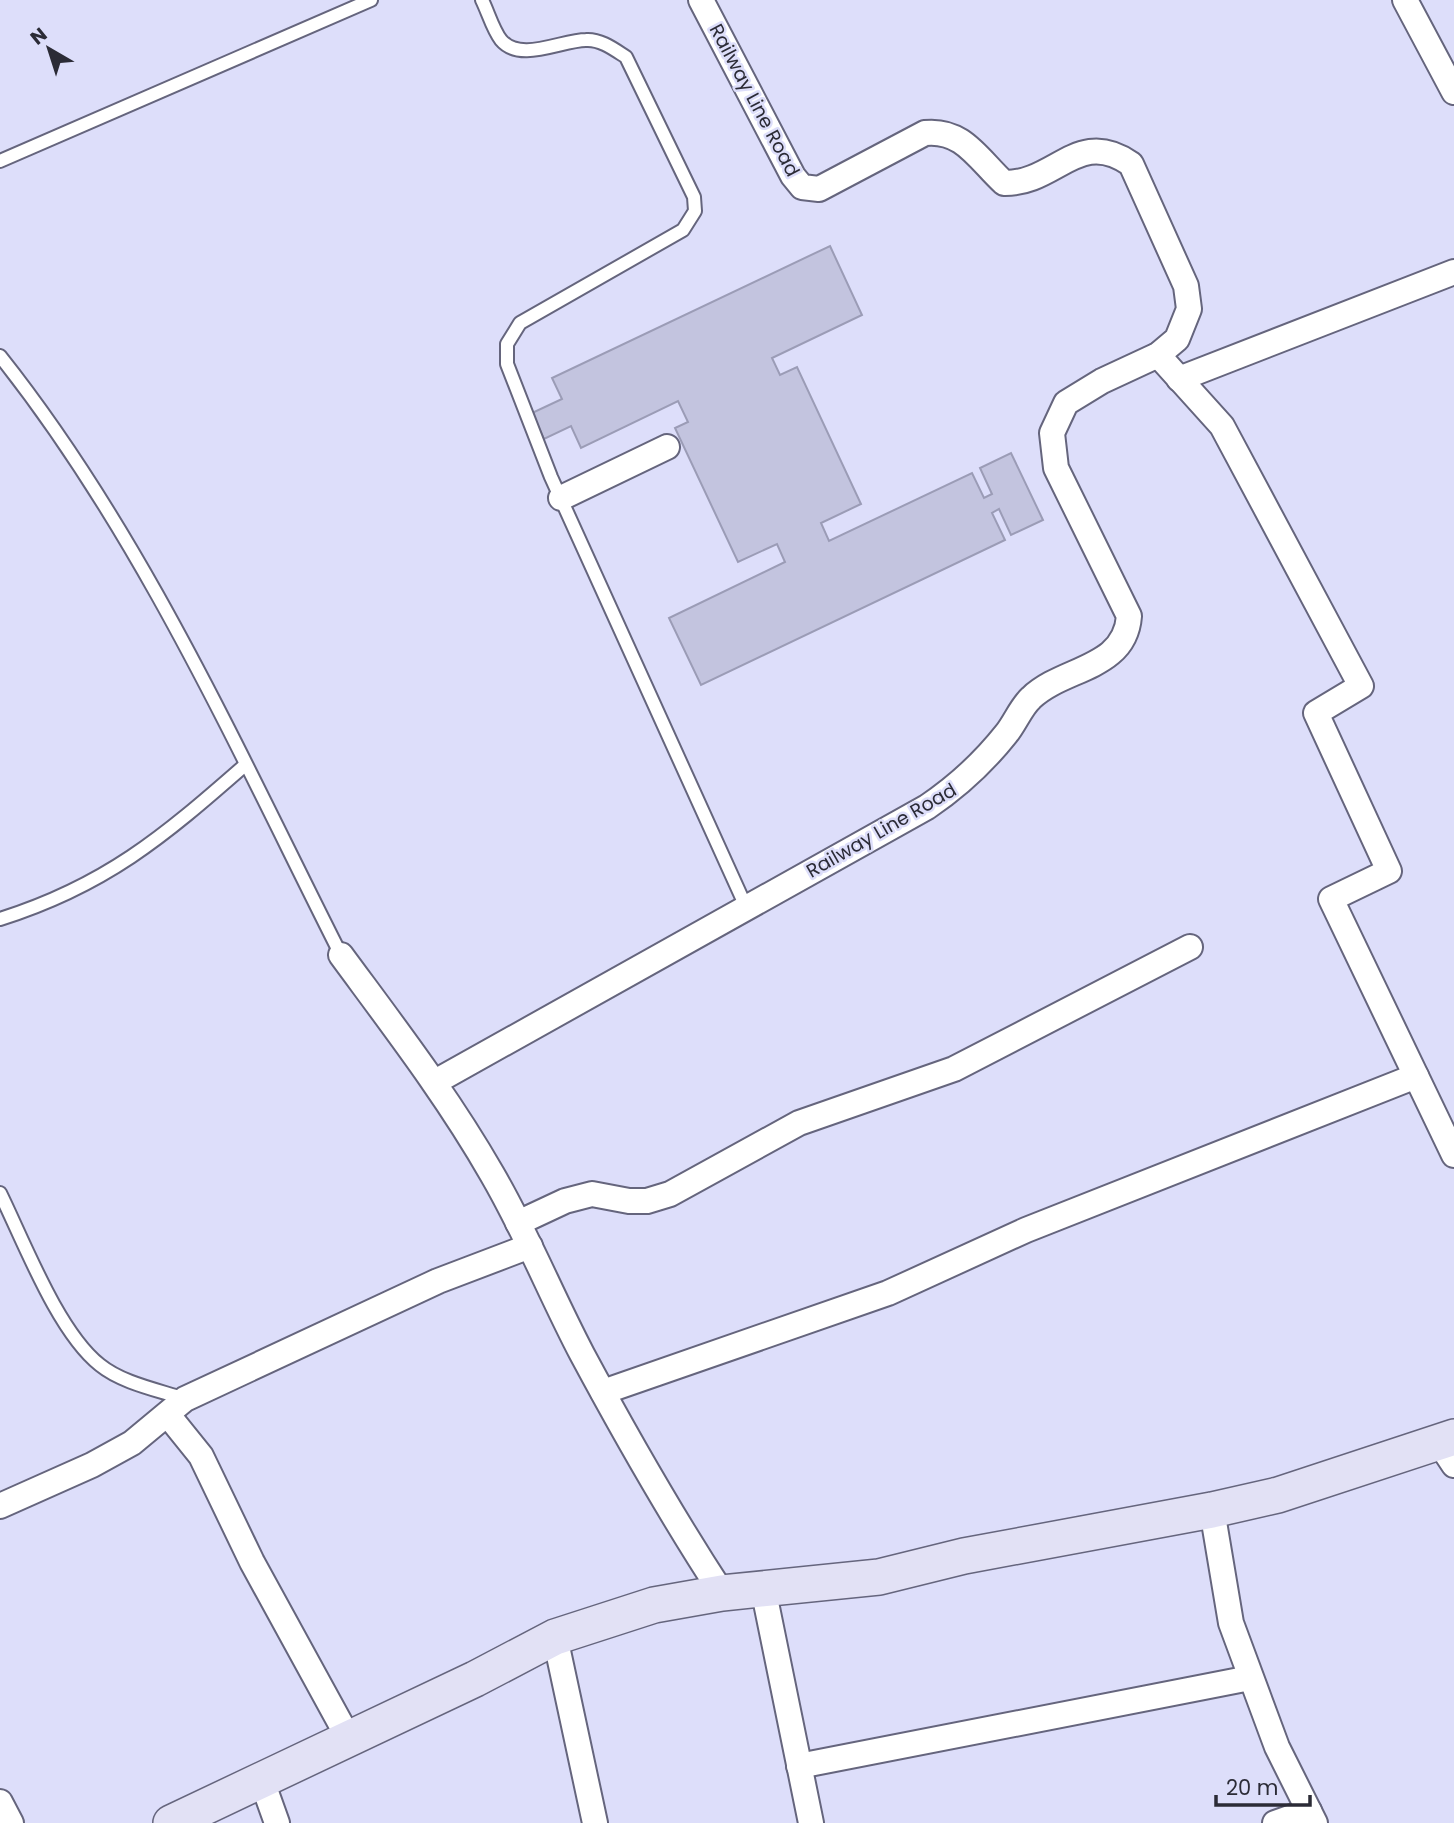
<svg xmlns="http://www.w3.org/2000/svg" width="1454" height="1823" font-family="Poppins,sans-serif">
<rect width="100%" height="100%" fill="#dddefa"/>
<path fill="#c3c4df" stroke="#9b9cb6" stroke-width="2" d="M 830,246 L 862,315 L 772,358 L 780,375 L 797,367 L 861,504 L 821,523 L 829,541 L 972,473 L 984,498 L 992,494 L 980,468 L 1011,453 L 1043,520 L 1011,535 L 999,509 L 992,513 L 1005,540 L 701,685 L 669,618 L 785,562 L 777,544 L 738,562 L 675,428 L 688,422 L 678,401 L 581,448 L 571,426 L 544,439 L 532,413 L 562,399 L 552,378 Z"/>
<g fill="none" stroke-linecap="round" stroke-linejoin="round">
<g stroke="#65657d" stroke-width="16">
<g id="lane">
<path d="M 482,0 C 488,12 493,30 501,40 C 520,63 562,40 586,40 C 601,39 615,50 626,57 L 694,197 L 695,211 L 683,230 L 520,323 L 507,344 L 507,364 L 551,477 L 747,909"/>
<path d="M 0,161 L 371,0"/>
<path d="M 0,356 C 143,536 238,751 341,955"/>
<path d="M 0,919 C 105,886 163,837 244,766"/>
<path d="M 0,1193 C 24,1242 58,1332 100,1365 C 122,1383 158,1390 185,1399"/>
</g>
</g>
<g stroke="#65657d" stroke-width="28">
<g id="street">
<path d="M 1405,0 L 1454,92"/>
<path d="M 1158,355 L 1222,426 L 1361,686 L 1316,713 L 1389,871 L 1331,899 L 1454,1155"/>
<path d="M 1179,379 L 1454,272"/>
<path d="M 561,498 L 667,447"/>
<path d="M 341,955 C 394,1027 448,1097 492,1174 C 526,1232 551,1295 582,1354 C 626,1436 671,1515 722,1593"/>
<path d="M 435,1082 L 927,807 C 958,786 983,763 1006,734 C 1015,723 1021,707 1031,698 C 1063,667 1125,670 1129,616 L 1056,468 L 1052,433 L 1066,403 L 1102,381 L 1158,355 L 1177,339 L 1189,309 L 1186,286 L 1131,164 C 1078,127 1056,184 1004,183 C 978,159 963,129 925,133 L 819,189 L 802,187 L 793,176 L 701,0"/>
<path d="M 518,1223 L 565,1201 L 592,1194 L 629,1201 L 647,1201 L 670,1194 L 799,1123 L 954,1069 L 1190,947"/>
<path d="M 603,1392 L 888,1293 L 1026,1230 L 1416,1076"/>
<path d="M 168,1415 L 201,1456 L 252,1562 L 349,1739"/>
<path d="M 1440,1444 L 1454,1465"/>
<path d="M 0,1506 L 92,1465 L 132,1443 L 185,1399 L 438,1281 L 530,1246"/>
<path d="M 1212,1510 L 1231,1623 L 1277,1747 L 1315,1823"/>
<path d="M 763,1588 L 811,1823"/>
<path d="M 555,1637 L 595,1823"/>
<path d="M 799,1766 L 1250,1678"/>
<path d="M 262,1781 L 277,1823"/>
<path d="M 0,1802 L 11,1823"/>
<path d="M 1275,1823 L 1309,1811"/>
</g>
</g>
<g stroke="#65657d" stroke-width="38">
<path id="secondary" d="M 171,1823 L 475,1679 L 555,1637 L 654,1605 L 722,1593 L 879,1577 L 964,1556 L 1212,1510 L 1278,1495 L 1454,1437"/>
</g>
<use href="#lane" stroke="#fff" stroke-width="12"/>
<use href="#street" stroke="#fff" stroke-width="24"/>
<use href="#secondary" stroke="#e2e1f5" stroke-width="35"/>
</g>
<g text-anchor="middle" stroke-width="5" stroke-linejoin="round" paint-order="stroke">
<g font-size="19" fill="#2b2b36" stroke="#dddefa">
<text transform="translate(755 100) rotate(62)" y="7">Railway Line Road</text>
<text transform="translate(881 830) rotate(-30)" y="7">Railway Line Road</text>
</g>
</g>
<g transform="translate(49 49) rotate(321)" stroke="#dddefa" stroke-width="5" paint-order="stroke">
<path d="M0-5L12 26L0 18L-12 26Z" fill="#2b2b36"/>
<text y="-10" font-size="19" font-weight="bold" text-anchor="middle" fill="#2b2b36">N</text>
</g>
<path d="M1216 1795v10h94v-10" fill="none" stroke="#2b2b36" stroke-width="3.5"/>
<text x="1226" y="1795" font-size="21" fill="#2b2b36" stroke="#dddefa" stroke-width="5" paint-order="stroke">20 m</text>
</svg>
